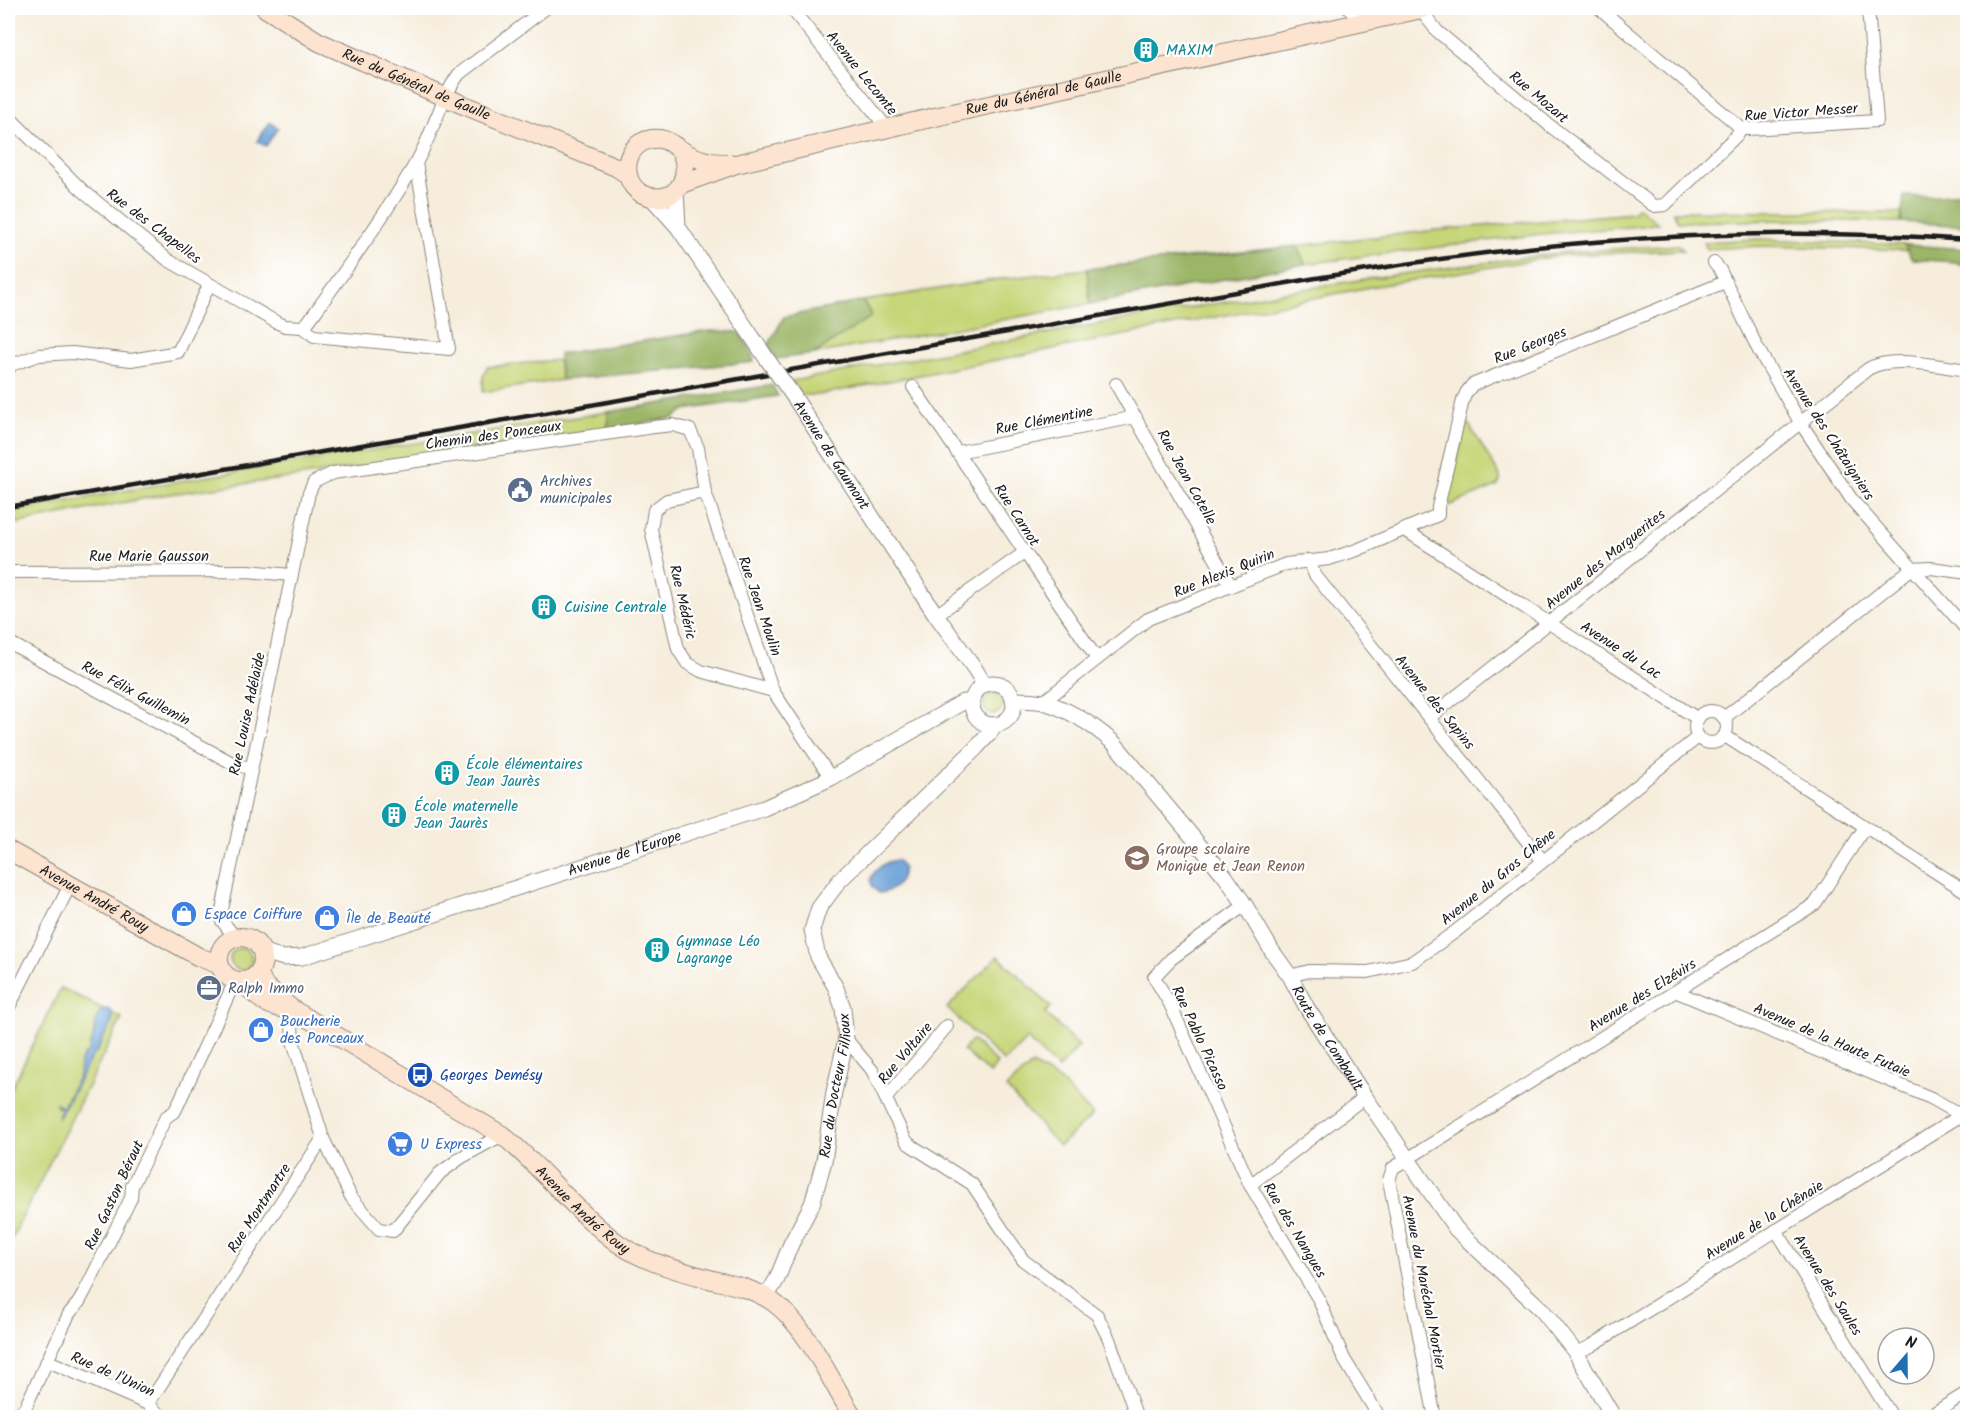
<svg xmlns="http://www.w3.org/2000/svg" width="1975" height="1425" font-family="Kalam,sans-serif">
<rect width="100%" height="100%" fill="#fff"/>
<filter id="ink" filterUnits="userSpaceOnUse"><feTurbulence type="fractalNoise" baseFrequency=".0167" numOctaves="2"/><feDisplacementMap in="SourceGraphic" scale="12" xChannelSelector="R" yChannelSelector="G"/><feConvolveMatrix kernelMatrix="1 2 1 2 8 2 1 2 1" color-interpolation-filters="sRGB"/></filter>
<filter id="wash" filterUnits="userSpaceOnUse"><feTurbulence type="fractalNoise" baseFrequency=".008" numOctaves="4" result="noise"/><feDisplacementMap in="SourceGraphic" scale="24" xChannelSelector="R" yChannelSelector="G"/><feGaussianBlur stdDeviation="1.35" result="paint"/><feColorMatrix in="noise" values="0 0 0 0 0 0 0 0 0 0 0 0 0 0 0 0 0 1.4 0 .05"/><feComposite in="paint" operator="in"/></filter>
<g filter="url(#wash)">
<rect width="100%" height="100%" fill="#f6eddc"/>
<g fill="#c6d577" stroke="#71784a" stroke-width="1.5">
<path d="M 1638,207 L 1658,223 L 1642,226 L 1542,234 L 1305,264 L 1297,246 L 1437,230 L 1633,213 Z"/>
<path d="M 1673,211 L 1902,213 L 1901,222 L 1788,220 L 1678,222 Z"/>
<path d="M 1760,239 L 1905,245 L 1907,250 L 1762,246 L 1707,249 L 1704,242 Z"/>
<path d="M 1678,245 L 1683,250 L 1565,255 L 1370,287 L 818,395 L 800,395 L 792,381 L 1135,317 L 1371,278 L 1566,252 Z"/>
<path d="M 1087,269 L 1090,304 L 814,354 L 871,316 L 863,301 L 1000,279 Z"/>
<path d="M 558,360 L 561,380 L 483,392 L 483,376 L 487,367 Z"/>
<path d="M 608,412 L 608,429 L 303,476 L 162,495 L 8,525 L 8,512 L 167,483 Z"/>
<path d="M 1468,423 L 1500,476 L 1500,481 L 1497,486 L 1448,506 L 1446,503 L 1465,425 Z"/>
<circle cx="993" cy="704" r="10"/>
<circle cx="241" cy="959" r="11"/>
<path d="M 998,956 L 1051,1007 L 1045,1013 L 1079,1046 L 1058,1069 L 1027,1039 L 1004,1062 L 947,1008 Z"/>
<path d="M 61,988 L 122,1018 L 8,1246 L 8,1095 Z"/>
<path d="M 972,1040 L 997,1063 L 990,1074 L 963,1050 Z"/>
<path d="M 1032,1065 L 1059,1080 L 1093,1115 L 1059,1146 L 1006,1088 Z"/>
</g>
<g fill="#9cb668" stroke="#5c6942" stroke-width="1.5">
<path d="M 1967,189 L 1967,226 L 1901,222 L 1904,196 C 1926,197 1947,198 1967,189 Z"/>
<path d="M 1905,245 L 1967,249 L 1967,268 L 1956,262 L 1912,259 Z"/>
<path d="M 1297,246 L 1305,264 L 1090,304 L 1087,269 Z"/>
<path d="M 863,301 L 872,316 L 814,354 L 776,359 L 768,346 L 784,317 Z"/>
<path d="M 708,331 L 739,332 L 750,348 L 754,362 L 561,380 L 559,354 Z"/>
<path d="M 772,385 L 778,396 L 684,410 L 674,418 L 608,429 L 608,412 Z"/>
</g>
<g fill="#6aa0d8" stroke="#435e7a" stroke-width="1.5">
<path d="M 270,122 L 278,128 L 266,146 L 257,141 Z"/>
<path d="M 896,860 L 899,862 L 903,868 C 902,883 893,892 879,893 C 877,891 873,888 872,885 C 867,873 886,861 896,860 Z"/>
<path d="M 103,1009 L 110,1010 L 113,1014 C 112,1028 109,1027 103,1038 C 99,1046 100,1050 92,1056 L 58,1119 L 60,1110 L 56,1105 L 56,1103 L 60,1107 L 63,1106 L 79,1075 L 80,1062 L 85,1054 L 90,1051 L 89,1045 L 92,1043 C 95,1031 93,1017 103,1009 Z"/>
</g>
</g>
<g filter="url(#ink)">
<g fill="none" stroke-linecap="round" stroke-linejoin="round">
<g stroke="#89847c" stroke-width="14">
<g id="minor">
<path d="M 791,8 L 887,128"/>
<path d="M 1349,8 L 1360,23"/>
<path d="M 1599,8 L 1741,128 L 1749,129 L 1877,121 L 1868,8"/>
<path d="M 1420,9 L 1437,31 L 1549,125 L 1654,206 L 1665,205 L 1736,136 L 1741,128"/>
<path d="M 8,116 L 82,190 L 168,260 L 276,322 L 285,326 L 302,327 L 314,336 L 449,349 L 416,163"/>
<path d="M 1714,263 L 1720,270 L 1758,349 L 1800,422 L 1852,500 L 1968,631"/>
<path d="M 302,327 L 308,322 C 346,270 384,217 417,161 C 433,133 440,100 459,74 L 546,8"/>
<path d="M 8,370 L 11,365 L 39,355 L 72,353 L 131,360 L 178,352 L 209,285"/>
<path d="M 1116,384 L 1231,586"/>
<path d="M 913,387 L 1097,659"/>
<path d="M 958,452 L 1136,417"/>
<path d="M 705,492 L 667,500 L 654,510 L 651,529 L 678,649 L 687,663 L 701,671 L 773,691"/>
<path d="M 1405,530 L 1698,719"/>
<path d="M 1308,560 L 1315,575 L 1543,861"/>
<path d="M 8,572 L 248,571 L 291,575"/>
<path d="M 936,615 L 1024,553"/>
<path d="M 8,642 L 236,765 L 251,768"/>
<path d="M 1043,702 L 1148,619 L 1286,564 L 1329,559 L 1357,550 L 1438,515 L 1438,507 L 1463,400 L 1466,393 L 1472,385 L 1725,282"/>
<circle cx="1711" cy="727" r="16"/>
<path d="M 1429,718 L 1868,369 C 1892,354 1940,367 1968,370"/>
<path d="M 1724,718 L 1911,569 L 1931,568 L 1968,573"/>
<path d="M 1725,736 L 1968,893"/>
<path d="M 1245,905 L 1171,959 L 1154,977 L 1170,1004 L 1250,1185"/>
<path d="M 235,937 L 222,921 L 222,910 L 309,493 L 314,482 L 333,473 L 654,427 L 673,425 L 690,430 L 698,448 L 705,492 L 773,691 L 831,778"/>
<path d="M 1290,976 L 1309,971 L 1368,972 L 1412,962 L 1455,932 L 1698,737"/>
<path d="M 1677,992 L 1931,1098 L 1961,1115 L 1968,1125"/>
<path d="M 8,1009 L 70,885"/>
<path d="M 297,1012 L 292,1025 L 293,1041 L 323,1138 L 351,1197 L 379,1229 L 393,1231 L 440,1173 L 462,1157 L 502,1135"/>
<path d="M 846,1039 L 872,1070 L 905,1139 L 909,1144 L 972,1184 L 1023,1260 L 1097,1315 L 1109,1339 L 1137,1418"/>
<path d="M 1365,1097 L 1250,1185 L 1319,1300 L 1344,1359 L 1380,1418"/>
<path d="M 886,1098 L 947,1026"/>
<path d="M 1776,1230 L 1893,1418"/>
<path d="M 1576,1353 L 1591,1346 L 1968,1111"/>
<path d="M 48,1361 L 148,1404 L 163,1418"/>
<path d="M 148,1404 L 323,1138"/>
<path d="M 14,1418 L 25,1408 L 69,1314 L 79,1302 L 86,1289 L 131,1198 L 132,1186 L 166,1117 L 175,1111 L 235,981"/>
<path d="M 1435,1418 L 1389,1180 L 1393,1168 L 1815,904 L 1865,827"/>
<path d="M 1926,1418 L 1968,1392"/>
</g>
</g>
<g stroke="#89847c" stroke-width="17">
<g id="tertiary">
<path d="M 676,190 L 678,227"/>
<path d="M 651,197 L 678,227 L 767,359"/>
<path id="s1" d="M 794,397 L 936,615 L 975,669 L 984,684"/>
<circle cx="993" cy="704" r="21"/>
<path id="s2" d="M 1013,700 C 1023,700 1033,700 1043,702 C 1069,709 1093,725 1114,743 L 1225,876 L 1245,905 L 1272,951 L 1290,976 L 1307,1008 L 1365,1097 L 1456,1229 L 1542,1310 L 1576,1353 L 1614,1418"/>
<path id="s3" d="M 262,951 L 283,958 L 302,957 L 764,808 L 831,778 L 963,702 L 971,702"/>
<path id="s4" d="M 766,1297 L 777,1279 L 791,1244 L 812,1204 L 824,1161 L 834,1092 L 846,1039 L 843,1008 L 836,988 L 818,957 L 812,930 L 819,908 L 840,880 L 976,748 L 990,733 L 994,725"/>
</g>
</g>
<g stroke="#89847c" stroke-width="20">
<g id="secondary">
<path id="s5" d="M 265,8 L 319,42 L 461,104 L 616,167 L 628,175"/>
<path d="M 680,150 C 692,172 681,201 652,197 C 619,192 619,144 652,139 C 665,137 671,144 681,150 C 689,155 698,159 707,161 C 714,163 722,163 730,163"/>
<path id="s6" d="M 681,184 L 736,164 L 935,117 L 1426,8"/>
<path id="s7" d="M 8,850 L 199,957 L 220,965"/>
<circle cx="241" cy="959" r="22"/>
<path id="s8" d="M 259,973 L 264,985 L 292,1009 L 502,1135 C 543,1168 576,1213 619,1244 C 646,1263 681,1271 713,1280 C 734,1285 755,1289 773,1302 C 807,1326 831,1382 854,1418"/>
<path d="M 243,982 C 256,997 268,1008 288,1009"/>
</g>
</g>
<use href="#minor" stroke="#fff" stroke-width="12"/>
<use href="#tertiary" stroke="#fff" stroke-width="15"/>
<use href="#secondary" stroke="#fde4d0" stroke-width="18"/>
<path stroke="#1c1c1c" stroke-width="4.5" d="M 8,507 L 1310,279 C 1404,264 1499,249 1594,242 C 1718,232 1843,231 1968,240"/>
<g stroke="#89847c" stroke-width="17" stroke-linecap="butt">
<path id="tertiary-bridge" d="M 767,359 L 794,397"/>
</g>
<use href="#tertiary-bridge" stroke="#fff" stroke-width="15"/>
</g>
</g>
<defs>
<g id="building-disc" transform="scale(1.35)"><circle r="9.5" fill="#0f9aa8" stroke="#fff"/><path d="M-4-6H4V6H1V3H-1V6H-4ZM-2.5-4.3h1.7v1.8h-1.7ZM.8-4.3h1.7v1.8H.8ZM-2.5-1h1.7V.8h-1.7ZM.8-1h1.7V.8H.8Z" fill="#fff"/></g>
<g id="civic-disc" transform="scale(1.35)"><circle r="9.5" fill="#5c6f8a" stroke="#fff"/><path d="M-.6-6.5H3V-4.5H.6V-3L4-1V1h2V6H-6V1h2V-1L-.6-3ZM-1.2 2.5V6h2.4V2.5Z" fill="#fff"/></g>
<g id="school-disc" transform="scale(1.35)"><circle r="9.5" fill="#8d6e63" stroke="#fff"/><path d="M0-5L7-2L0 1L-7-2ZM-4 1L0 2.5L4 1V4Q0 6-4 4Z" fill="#fff"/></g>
<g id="shop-disc" transform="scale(1.35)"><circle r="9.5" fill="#3f7fe0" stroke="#fff"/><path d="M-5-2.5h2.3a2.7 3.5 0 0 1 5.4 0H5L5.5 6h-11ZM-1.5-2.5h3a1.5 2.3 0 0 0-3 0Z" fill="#fff"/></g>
<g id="office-disc" transform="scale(1.35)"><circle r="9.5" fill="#5c6f8a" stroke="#fff"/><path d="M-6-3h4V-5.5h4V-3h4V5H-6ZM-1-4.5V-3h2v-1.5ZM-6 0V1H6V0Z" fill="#fff"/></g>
<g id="bus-disc" transform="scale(1.35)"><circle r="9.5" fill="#1a4fb4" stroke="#fff"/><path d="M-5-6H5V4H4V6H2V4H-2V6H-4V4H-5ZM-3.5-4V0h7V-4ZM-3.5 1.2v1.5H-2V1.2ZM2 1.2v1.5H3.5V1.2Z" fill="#fff"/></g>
<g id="supermarket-disc" transform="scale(1.35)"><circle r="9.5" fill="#3f7fe0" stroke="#fff"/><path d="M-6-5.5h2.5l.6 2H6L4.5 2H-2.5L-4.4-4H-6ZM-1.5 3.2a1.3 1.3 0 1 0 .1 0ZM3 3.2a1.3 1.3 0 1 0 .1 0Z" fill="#fff"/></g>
</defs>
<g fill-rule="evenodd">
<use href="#building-disc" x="1146" y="50"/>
<use href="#civic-disc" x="520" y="490"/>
<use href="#building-disc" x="544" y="607"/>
<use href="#building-disc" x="447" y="773"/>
<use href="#building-disc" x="394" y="815"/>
<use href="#school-disc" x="1137" y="858"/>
<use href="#shop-disc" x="184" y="914"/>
<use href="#shop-disc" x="327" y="918"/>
<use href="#building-disc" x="657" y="950"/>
<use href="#office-disc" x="209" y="988"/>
<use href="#shop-disc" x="261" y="1030"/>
<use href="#bus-disc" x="420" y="1075"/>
<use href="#supermarket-disc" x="400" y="1144"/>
</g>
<g text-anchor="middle" stroke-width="4.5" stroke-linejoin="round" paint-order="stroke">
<g font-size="15" fill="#0d838f" stroke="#fff" text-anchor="start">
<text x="1166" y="55">MAXIM</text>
<text x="564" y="612">Cuisine Centrale</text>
<text x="466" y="769">École élémentaires<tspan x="466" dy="17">Jean Jaurès</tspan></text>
<text x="414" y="811">École maternelle<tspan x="414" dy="17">Jean Jaurès</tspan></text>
<text x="676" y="946">Gymnase Léo<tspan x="676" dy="17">Lagrange</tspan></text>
</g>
<g font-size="15" fill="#1c1c1c" stroke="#fff">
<text transform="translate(862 73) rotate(51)" y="5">Avenue Lecomte</text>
<text dy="5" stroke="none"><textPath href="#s5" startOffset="170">Rue du Général de Gaulle</textPath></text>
<text dy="5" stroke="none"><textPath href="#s6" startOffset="374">Rue du Général de Gaulle</textPath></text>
<text transform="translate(1539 97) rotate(40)" y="5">Rue Mozart</text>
<text transform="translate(1801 112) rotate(-4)" y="5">Rue Victor Messer</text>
<text transform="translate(154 226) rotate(37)" y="5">Rue des Chapelles</text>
<text transform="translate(1530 345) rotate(-22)" y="5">Rue Georges</text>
<text transform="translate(1044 420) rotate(-11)" y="5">Rue Clémentine</text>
<text transform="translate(1829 434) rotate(57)" y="5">Avenue des Châtaigniers</text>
<text transform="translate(493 435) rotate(-8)" y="5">Chemin des Ponceaux</text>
<text dy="5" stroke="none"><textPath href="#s1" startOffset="69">Avenue de Gaumont</textPath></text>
<text transform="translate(1187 477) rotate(61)" y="5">Rue Jean Cotelle</text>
<text transform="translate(1017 515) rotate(57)" y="5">Rue Carnot</text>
<text x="149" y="561">Rue Marie Gausson</text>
<text transform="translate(1605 559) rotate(-39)" y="5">Avenue des Marguerites</text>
<text transform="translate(1224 573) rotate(-22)" y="5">Rue Alexis Quirin</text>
<text transform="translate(683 602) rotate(77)" y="5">Rue Médéric</text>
<text transform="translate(760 606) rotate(71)" y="5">Rue Jean Moulin</text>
<text transform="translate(1621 650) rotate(33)" y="5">Avenue du Lac</text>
<text transform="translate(136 693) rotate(28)" y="5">Rue Félix Guillemin</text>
<text transform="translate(1435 702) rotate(51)" y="5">Avenue des Sapins</text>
<text transform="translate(247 714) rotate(-78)" y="5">Rue Louise Adélaïde</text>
<text dy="5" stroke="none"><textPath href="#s3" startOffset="380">Avenue de l'Europe</textPath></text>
<text transform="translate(1498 877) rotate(-39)" y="5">Avenue du Gros Chêne</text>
<text dy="5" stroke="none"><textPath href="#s7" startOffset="99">Avenue André Rouy</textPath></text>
<text transform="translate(1642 995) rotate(-32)" y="5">Avenue des Elzévirs</text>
<text transform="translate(1200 1038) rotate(65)" y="5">Rue Pablo Picasso</text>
<text dy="5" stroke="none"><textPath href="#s2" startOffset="478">Route de Combault</textPath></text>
<text transform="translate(1832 1040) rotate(23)" y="5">Avenue de la Haute Futaie</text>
<text transform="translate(905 1053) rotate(-50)" y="5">Rue Voltaire</text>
<text dy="5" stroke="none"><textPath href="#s4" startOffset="225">Rue du Docteur Fillioux</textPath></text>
<text transform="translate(114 1195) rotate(-65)" y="5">Rue Gaston Béraut</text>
<text transform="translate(259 1208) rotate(-57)" y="5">Rue Montmartre</text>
<text dy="5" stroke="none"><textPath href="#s8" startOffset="405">Avenue André Rouy</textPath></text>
<text transform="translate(1764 1220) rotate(-32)" y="5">Avenue de la Chênaie</text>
<text transform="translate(1295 1230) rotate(59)" y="5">Rue des Nangues</text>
<text transform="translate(1424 1282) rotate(79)" y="5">Avenue du Maréchal Mortier</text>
<text transform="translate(1828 1285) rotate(58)" y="5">Avenue des Saules</text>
<text transform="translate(113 1374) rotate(24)" y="5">Rue de l'Union</text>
</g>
<g font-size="15" fill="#4e5e75" stroke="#fff" text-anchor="start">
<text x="540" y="486">Archives<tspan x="540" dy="17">municipales</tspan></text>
<text x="228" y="993">Ralph Immo</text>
</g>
<g font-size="15" fill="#785e54" stroke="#fff" text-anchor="start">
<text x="1156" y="854">Groupe scolaire<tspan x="1156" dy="17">Monique et Jean Renon</tspan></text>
</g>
<g font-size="15" fill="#366cbe" stroke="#fff" text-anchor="start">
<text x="204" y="919">Espace Coiffure</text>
<text x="346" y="923">Île de Beauté</text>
<text x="280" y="1026">Boucherie<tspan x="280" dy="17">des Ponceaux</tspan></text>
<text x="420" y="1149">U Express</text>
</g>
<g font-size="15" fill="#164399" stroke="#fff" text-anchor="start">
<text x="440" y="1080">Georges Demésy</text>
</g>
</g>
<rect width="1975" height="1425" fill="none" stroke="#fff" stroke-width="30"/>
<g transform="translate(1906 1356) rotate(20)"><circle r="28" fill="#ffffff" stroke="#a4a4a4" stroke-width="1.5"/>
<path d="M0-4.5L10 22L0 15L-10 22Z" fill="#1f6fb2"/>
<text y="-9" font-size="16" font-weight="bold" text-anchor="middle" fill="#1c1c1c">N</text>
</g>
</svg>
